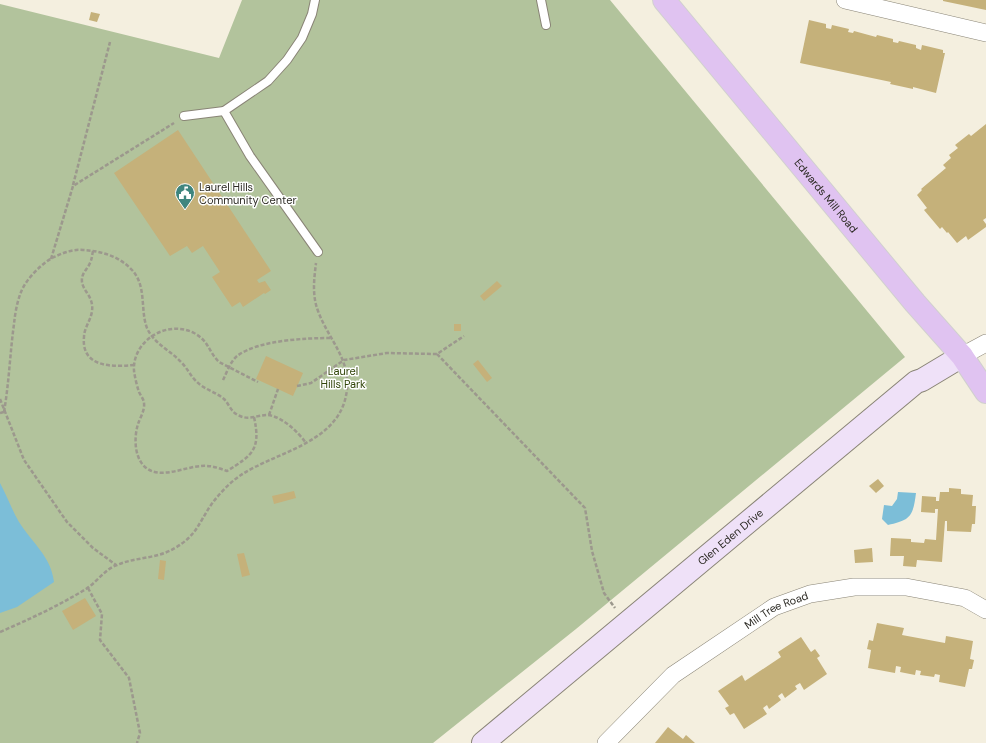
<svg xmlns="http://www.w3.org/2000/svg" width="986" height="743" font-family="'DM Sans',sans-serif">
<rect width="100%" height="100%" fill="#f4efdf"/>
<path fill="#b2c39c" d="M 242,0 L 610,0 L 905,357 L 576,629 L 433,743 L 0,743 L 0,4 L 219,58 Z"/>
<g fill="#7cbed8">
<path d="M 0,483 C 7,496 12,510 19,522 C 32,543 51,556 54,582 L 17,607 L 0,613 Z"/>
<path d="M 898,492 L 916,493 C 913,517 910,520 888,525 L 882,519 L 884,505 L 892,506 L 897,499 Z"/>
</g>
<g fill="#c5b17a">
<path d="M 943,0 L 986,0 L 986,10 L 943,1 Z"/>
<path d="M 91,12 L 100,14 L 97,22 L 89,20 Z"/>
<path d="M 809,20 L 826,24 L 826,28 L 831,29 L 832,25 L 849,29 L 848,32 L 853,33 L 854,31 L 876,37 L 877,35 L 893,39 L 893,42 L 898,43 L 899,41 L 916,45 L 916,48 L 921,50 L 922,45 L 943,50 L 943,53 L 945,53 L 936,93 L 913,87 L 913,89 L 890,84 L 891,82 L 800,63 Z"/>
<path d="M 986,124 L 986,218 L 983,220 L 986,224 L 986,227 L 968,240 L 966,236 L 957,243 L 948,232 L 947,233 L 942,227 L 940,229 L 924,210 L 927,208 L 917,195 L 922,190 L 921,189 L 946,168 L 943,165 L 951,158 L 949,155 L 958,148 L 955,145 L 969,134 L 971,136 Z"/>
<path d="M 178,130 L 271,271 L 257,280 L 259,283 L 265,281 L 271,290 L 265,294 L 264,293 L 243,307 L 240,302 L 232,307 L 212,277 L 220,272 L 203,246 L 192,253 L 187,246 L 170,256 L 114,173 Z"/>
<path d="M 497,281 L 502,286 L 484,301 L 480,296 Z"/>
<rect x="454" y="324" width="7" height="7"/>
<path d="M 266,356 L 303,373 L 293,396 L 256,379 Z"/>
<path d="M 478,360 L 492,378 L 487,382 L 473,364 Z"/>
<path d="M 878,479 L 884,486 L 876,493 L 869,486 Z"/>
<path d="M 949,488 L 961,489 L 961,494 L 973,495 L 972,506 L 976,506 L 975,524 L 972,524 L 971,532 L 947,531 L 947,521 L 945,521 L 942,562 L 917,560 L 916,567 L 903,566 L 904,556 L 890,556 L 891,538 L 911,539 L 911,542 L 924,543 L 925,539 L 936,540 L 938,509 L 935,509 L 935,513 L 921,512 L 922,496 L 936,497 L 936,501 L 939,501 L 940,492 L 949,492 Z"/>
<path d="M 294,491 L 296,498 L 274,504 L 272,496 Z"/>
<path d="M 872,548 L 873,562 L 855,563 L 854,550 Z"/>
<path d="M 244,553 L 250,575 L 242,577 L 237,554 Z"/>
<path d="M 160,560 L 166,561 L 164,580 L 158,579 Z"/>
<path d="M 85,598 L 96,616 L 73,630 L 62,611 Z"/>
<path d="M 877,623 L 904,628 L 902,635 L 945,643 L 946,636 L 973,641 L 970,659 L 974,660 L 972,669 L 969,669 L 965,687 L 939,682 L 940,675 L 935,674 L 934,677 L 920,675 L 921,671 L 916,670 L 915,675 L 900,672 L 901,667 L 896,666 L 895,673 L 868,668 L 871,650 L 867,649 L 869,640 L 873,641 Z"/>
<path d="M 801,637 L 811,652 L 815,649 L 820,656 L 817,658 L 827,674 L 804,690 L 800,683 L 795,686 L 797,689 L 785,698 L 782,693 L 778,696 L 781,700 L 769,709 L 767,705 L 763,708 L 767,714 L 744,729 L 734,713 L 730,715 L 725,708 L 729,706 L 718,691 L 742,675 L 745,681 L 781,657 L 778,652 Z"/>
<path d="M 668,727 L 683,739 L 686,735 L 695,743 L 655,743 Z"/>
</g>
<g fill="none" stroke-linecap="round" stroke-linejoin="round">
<g stroke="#898476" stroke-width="10">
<g id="service">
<path d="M 315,0 L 312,14 L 302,38 L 287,60 L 268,81 L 224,111 L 250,156 L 318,252"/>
<path d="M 541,0 L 546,25"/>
<path d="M 184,116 L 224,111"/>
</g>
</g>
<g stroke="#898476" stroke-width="18">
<g id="minor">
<path d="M 845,0 L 986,33"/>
<path d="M 962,356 L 986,343"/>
<path id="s1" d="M 606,743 L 673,675 L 774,607 L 810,594 L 854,587 L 906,587 L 965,598 L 986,610"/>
</g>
</g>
<g stroke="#898476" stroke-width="24">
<g id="secondary">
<path id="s2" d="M 483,743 L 916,382 L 922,380 L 962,356"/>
</g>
</g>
<g stroke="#d1d0cf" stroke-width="24">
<g id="primary">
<path id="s3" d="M 664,0 L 915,303 L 962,356 L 986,392"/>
</g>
</g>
<g stroke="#9c988d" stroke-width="2.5" stroke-dasharray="4 2" stroke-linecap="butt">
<path d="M 73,185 L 110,42"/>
<path d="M 93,251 C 92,255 92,259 90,263 C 87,270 81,273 82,282 C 83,291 94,297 92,311 C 91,320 84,328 84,337 C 81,368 113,367 134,365"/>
<path d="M 51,259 L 73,186 L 174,123"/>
<path d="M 437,354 L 585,508 L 592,551 L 604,593 L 615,608"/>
<path d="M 223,380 C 227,372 230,362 237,356 C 258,340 306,338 332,338"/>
<path d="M 297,386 L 311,383 L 344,360 L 387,353 L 437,354 L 464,336"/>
<path d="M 0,399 L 24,460 L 67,522 L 93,548 L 116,565"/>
<path d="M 4,412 C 9,383 10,353 14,324 C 15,314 17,302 21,292 C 26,279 42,263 54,257 C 63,253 72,249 83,250 C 101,251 119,256 132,270 C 147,286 140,310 147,328 C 154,344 170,350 181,362 C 187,368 190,375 196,381 C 203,389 216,392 224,399 C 229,404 231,412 238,415 C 248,421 257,415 267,415 C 282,416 298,432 306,443"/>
<path d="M 0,413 L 4,412"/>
<path d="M 269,415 L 278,389"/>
<path d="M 254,417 C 261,449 253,455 227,471 C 219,468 210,465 201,466 C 184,467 160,480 145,467 C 134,457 134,437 138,424 C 140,418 145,410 144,403 C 144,400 141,396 139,392 C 137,386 135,378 134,371 C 132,341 167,319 194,333 C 209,341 208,351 219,362 L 258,382"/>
<path d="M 88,588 L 102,614 L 100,640 L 129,678 L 140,733 L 137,743"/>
<path d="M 0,632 C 30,619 58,606 86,589 C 97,582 105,569 117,565 C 135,557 157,559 175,548 C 197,535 198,524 211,505 C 219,494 229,483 241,475 C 274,453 333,444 345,400 C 355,363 330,343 318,311 C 312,295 314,280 316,263"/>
</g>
<use href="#service" stroke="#fff" stroke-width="8"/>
<use href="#minor" stroke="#fff" stroke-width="17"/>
<use href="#secondary" stroke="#efe1f8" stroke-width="22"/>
<use href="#primary" stroke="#e0c3f1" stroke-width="22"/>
</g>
<defs>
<g id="civic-pin" transform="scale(1)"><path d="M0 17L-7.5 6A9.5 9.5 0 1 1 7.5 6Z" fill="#3e857e" stroke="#fff"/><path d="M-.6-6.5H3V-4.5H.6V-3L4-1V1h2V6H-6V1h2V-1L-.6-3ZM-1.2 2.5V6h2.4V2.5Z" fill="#fff"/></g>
</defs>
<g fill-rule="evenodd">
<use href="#civic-pin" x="185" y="193"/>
</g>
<g text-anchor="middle" stroke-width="3" stroke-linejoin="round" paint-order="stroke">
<g font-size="11" fill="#2d2b25" stroke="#fff" text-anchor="start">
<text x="199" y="191">Laurel Hills<tspan x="199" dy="13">Community Center</tspan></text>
</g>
<g font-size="11" fill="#2d2b25" stroke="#fff">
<text dy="4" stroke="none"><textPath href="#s3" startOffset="254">Edwards Mill Road</textPath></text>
<text dy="4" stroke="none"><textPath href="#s2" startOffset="322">Glen Eden Drive</textPath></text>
<text dy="4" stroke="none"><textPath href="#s1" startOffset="218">Mill Tree Road</textPath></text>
</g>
<g font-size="11" fill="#304408" stroke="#fff">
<text x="343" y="375">Laurel<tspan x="343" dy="13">Hills Park</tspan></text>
</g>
</g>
</svg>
